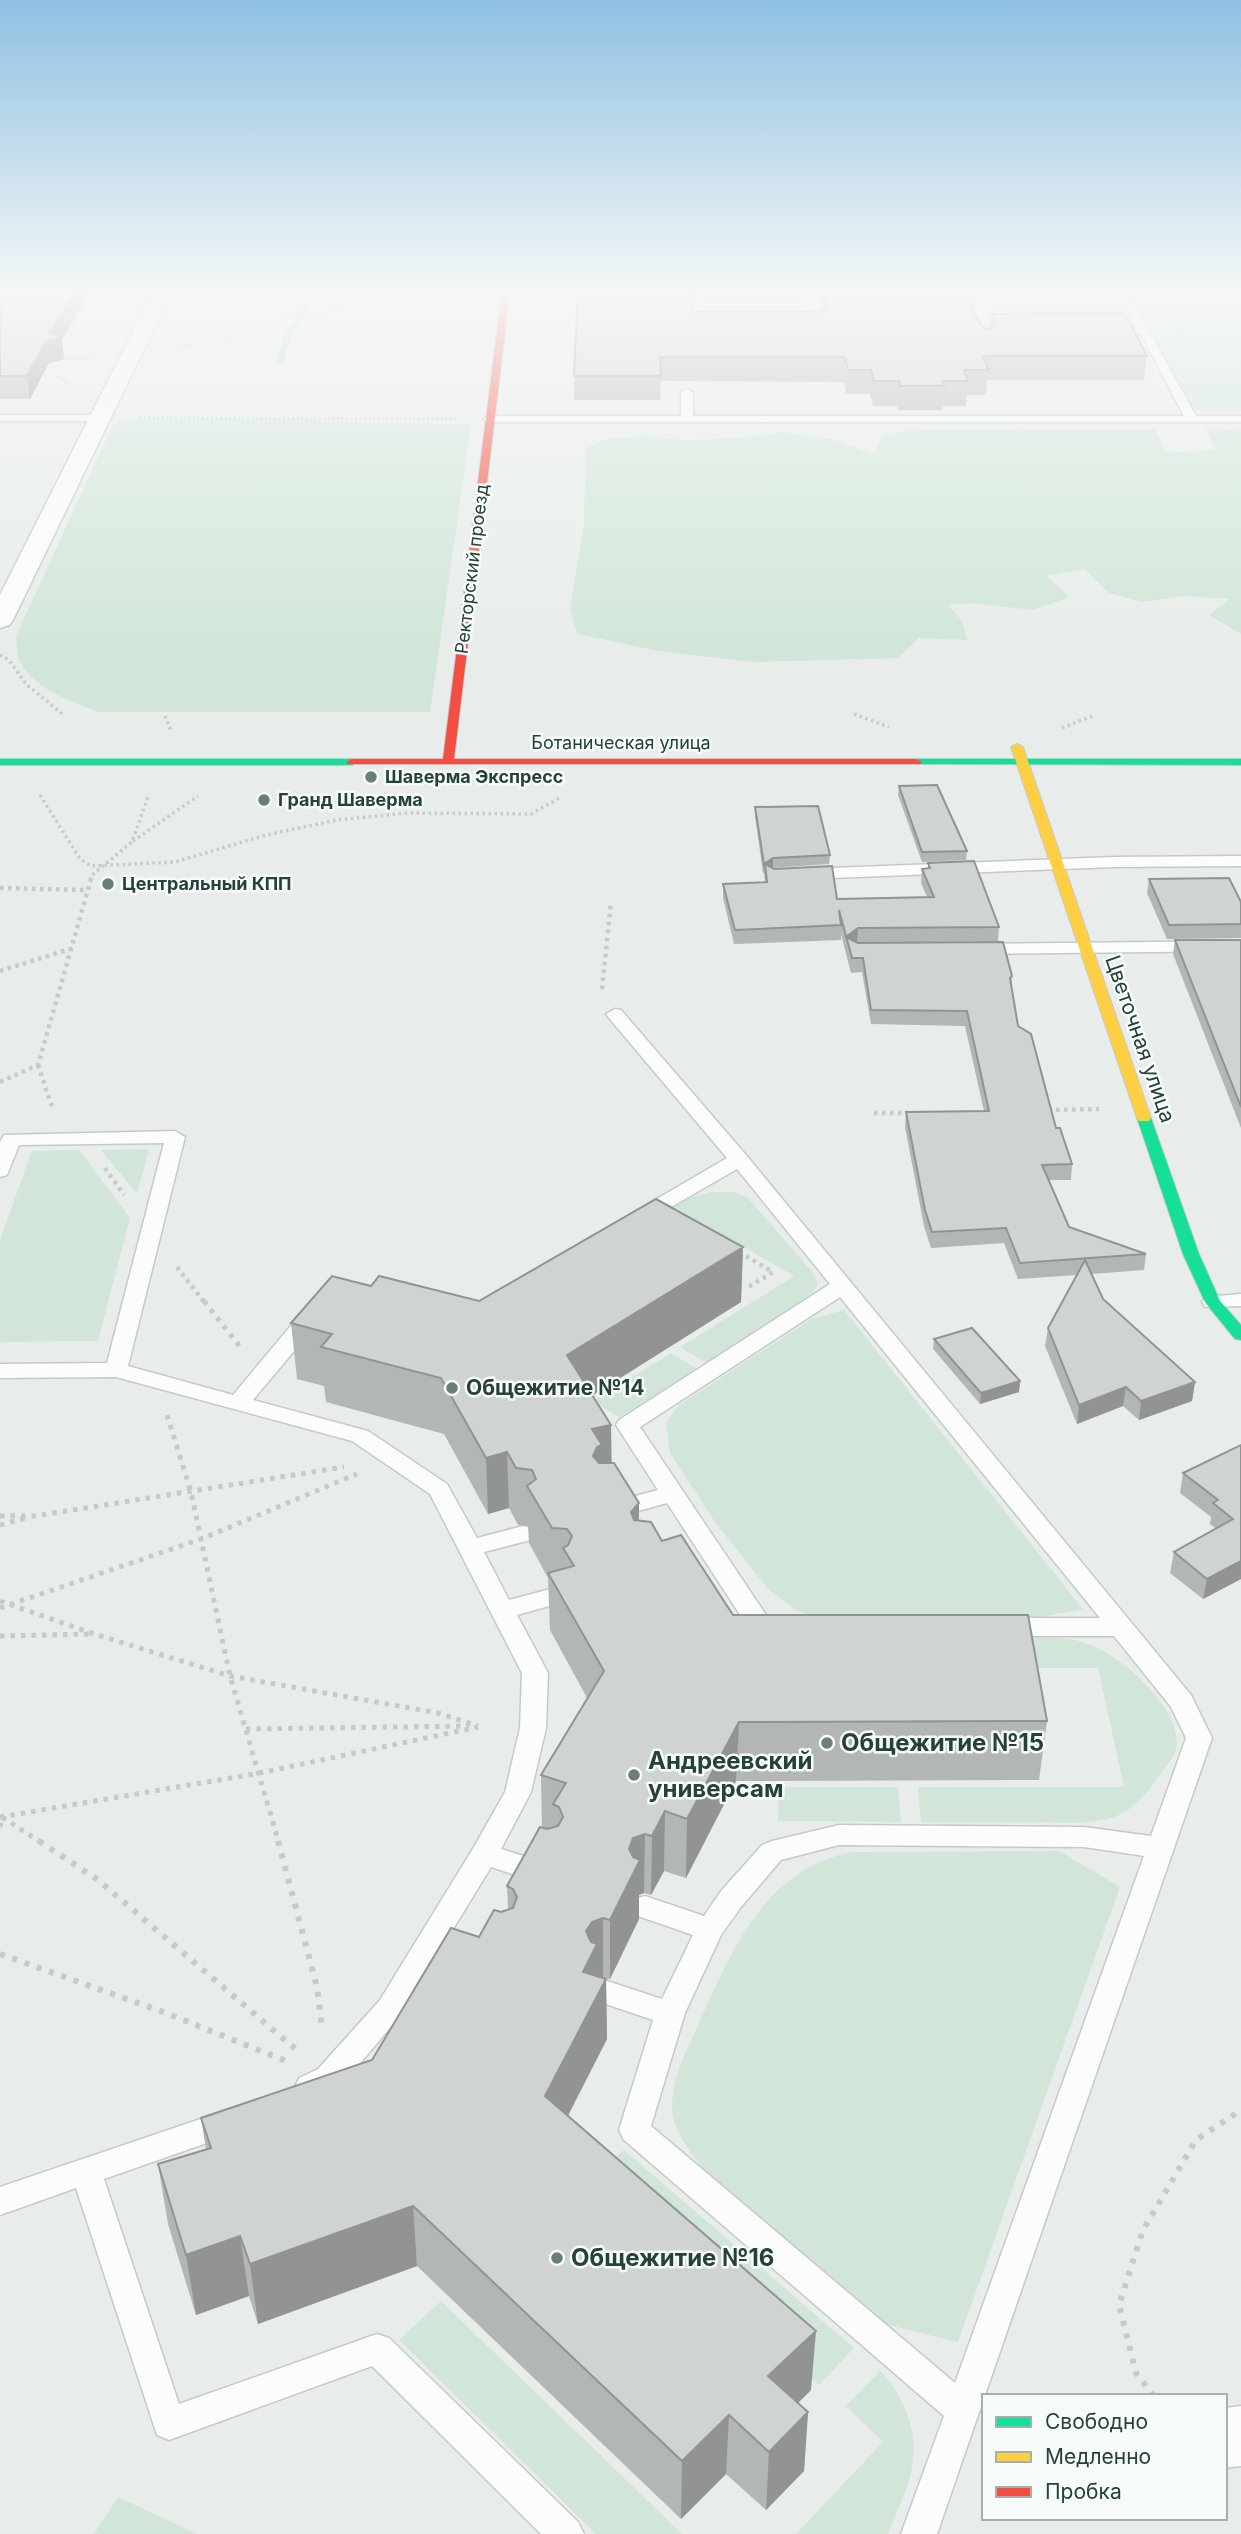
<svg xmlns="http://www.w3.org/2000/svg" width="1241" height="2534" font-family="Inter,sans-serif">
<rect width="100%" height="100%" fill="#e8edeb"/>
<g fill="#d1e6d8">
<path d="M 985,296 L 1110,296 L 1118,299 L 1125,310 L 1119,310 L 1122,315 L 1128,316 L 1133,327 L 992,326 L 981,299 Z"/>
<path d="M 1137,296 L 1241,296 L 1241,411 L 1196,411 L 1190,406 L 1133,299 Z"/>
<path d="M 711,297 L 792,299 L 799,302 L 803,323 L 702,325 L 698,301 Z"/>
<path d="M 121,419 L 305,420 L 471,425 L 430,712 L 98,712 C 71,701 37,690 21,664 C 16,657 17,644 16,636 L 112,427 Z"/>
<path d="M 918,429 L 1155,429 L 1167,453 L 1216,450 L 1205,429 L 1241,430 L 1241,634 L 1209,615 L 1230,599 L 1183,596 L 1142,602 L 1109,593 L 1084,569 L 1047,576 L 1069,597 L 1033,610 L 970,603 L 949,605 L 962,621 L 967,640 L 919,638 L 898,658 L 752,662 L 659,651 L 577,634 L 570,609 L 584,523 L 586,448 L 603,440 L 636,436 L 685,440 L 735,438 L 781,432 L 831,439 L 874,454 L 882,435 Z"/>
<path d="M 149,1149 L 137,1194 L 101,1150 L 148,1149 Z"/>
<path d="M 79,1150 L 130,1218 L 98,1341 L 0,1342 L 0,1240 L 32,1151 Z"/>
<path d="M 712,1192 L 733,1192 L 747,1197 L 811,1270 C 814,1275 818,1280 817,1286 C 812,1301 724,1351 706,1363 L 680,1347 L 794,1276 L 674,1207 L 692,1197 Z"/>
<path d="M 844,1310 L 1083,1609 L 1040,1617 L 830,1618 L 811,1617 L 794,1609 L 767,1588 L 715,1522 L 670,1453 L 666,1423 L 679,1405 L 811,1319 Z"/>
<path d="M 671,1353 L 697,1369 L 619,1417 L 593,1401 Z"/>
<path d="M 1027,1638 C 1050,1637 1074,1637 1095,1647 C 1126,1660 1185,1713 1176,1750 C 1173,1759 1164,1768 1159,1776 C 1148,1792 1135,1808 1117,1816 C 1091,1826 1059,1822 1032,1822 C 995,1822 958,1822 921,1822 L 918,1787 L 1124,1787 L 1098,1668 L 1014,1668 Z"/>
<path d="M 778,1787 L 898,1787 L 901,1822 L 778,1821 Z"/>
<path d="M 1059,1851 L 1120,1887 L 958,2342 L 880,2323 L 704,2170 C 691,2153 673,2131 672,2109 C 671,2078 687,2050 699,2023 C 732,1950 765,1868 853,1852 Z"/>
<path d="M 624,2150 L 854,2348 L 819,2385 L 586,2182 Z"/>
<path d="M 441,2301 L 682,2534 L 596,2534 L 399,2340 Z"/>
<path d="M 880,2371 C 904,2396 919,2432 912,2467 C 909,2489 896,2513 888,2534 L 796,2534 L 883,2442 L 846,2406 Z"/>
<path d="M 118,2497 L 197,2534 L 94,2534 Z"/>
</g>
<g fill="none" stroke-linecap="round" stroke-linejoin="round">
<path fill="#a9d4db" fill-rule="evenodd" d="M 307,291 L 314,291 L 305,317 L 292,332 L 283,364 L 276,366 L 285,332 L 299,316 Z"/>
<g stroke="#c5cac8" stroke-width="3">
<g id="lane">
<path d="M 823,291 L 817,296 L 823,330 L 818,333 L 803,330 L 812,327 L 807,298 L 697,298 L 702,328 L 710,331 L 705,334 L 693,333 L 686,295 L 691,292 Z"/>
<path d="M 952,291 L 1241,291 L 1241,297 L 1130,296 L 1196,416 L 1241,416 L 1241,422 L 489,422 L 483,419 L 489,416 L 681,416 L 681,392 L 687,389 L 693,392 L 693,416 L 1184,416 L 1141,334 L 1107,334 L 1102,331 L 1107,328 L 1137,328 L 1120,296 L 957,294 Z"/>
<path d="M 0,415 L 100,415 L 106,418 L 100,421 L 0,421 Z"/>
<path d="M 1241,856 L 1241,866 L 1114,867 L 807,879 L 799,874 L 807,869 L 1114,857 Z"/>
<path d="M 1241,941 L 1241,951 L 979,954 L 970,949 L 979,944 Z"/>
<path d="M 615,1009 L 621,1010 L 746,1155 L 1191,1695 L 1212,1738 L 937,2534 L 901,2534 L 944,2416 L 623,2139 L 619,2130 L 653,2020 L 594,2000 L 589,1992 L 594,1984 L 604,1980 L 662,1999 L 693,1935 L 635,1915 L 631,1907 L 635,1899 L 645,1896 L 704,1916 L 721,1891 L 762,1845 L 772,1841 L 839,1825 L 1084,1827 L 1151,1836 L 1186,1738 L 1171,1707 L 1114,1636 L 1001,1636 L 992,1633 L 989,1627 L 992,1621 L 1001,1618 L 1100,1618 L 840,1297 L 640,1427 L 768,1618 L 786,1621 L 789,1627 L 786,1633 L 777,1636 L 752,1633 L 667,1503 L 613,1518 L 605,1516 L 601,1510 L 605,1504 L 658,1490 L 616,1425 L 619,1420 L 830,1284 L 737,1169 L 645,1222 L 631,1222 L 628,1218 L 631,1214 L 727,1158 L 609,1018 L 606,1014 ZM 839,1845 L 1084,1847 L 1144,1856 L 955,2383 L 651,2126 L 685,2013 L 721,1935 L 741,1907 L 781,1860 Z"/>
<path d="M 175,1131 L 185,1137 L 128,1366 L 233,1395 L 304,1310 L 320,1310 L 323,1315 L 320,1320 L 253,1400 L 368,1431 L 447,1484 L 477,1538 L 523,1526 L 531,1528 L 535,1534 L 531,1540 L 484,1552 L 509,1600 L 558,1587 L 567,1589 L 570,1595 L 567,1601 L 517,1615 L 548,1673 L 546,1728 L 531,1792 L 501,1849 L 556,1866 L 560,1874 L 556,1882 L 546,1885 L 491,1867 L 400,2016 L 340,2087 L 310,2100 L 299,2096 L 295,2087 L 299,2078 L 318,2069 L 380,2000 L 474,1847 L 505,1792 L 520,1728 L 522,1673 L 430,1494 L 352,1441 L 116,1377 L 0,1378 L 0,1364 L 107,1363 L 164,1143 L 19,1145 L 7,1175 L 0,1177 L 0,1142 L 4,1135 Z"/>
<path d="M 1241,1294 L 1241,1306 L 1205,1307 L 1202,1302 L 1205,1297 Z"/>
<path d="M 230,2109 L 241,2113 L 245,2122 L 241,2131 L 104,2179 L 179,2404 L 377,2334 L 389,2338 L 578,2522 L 584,2534 L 541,2534 L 372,2366 L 169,2440 L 157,2435 L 76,2188 L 0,2215 L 0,2187 Z"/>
</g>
</g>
<g stroke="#c5cac8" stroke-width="3">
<g id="street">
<path d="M 153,291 L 172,291 L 13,620 L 9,625 L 0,628 L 0,595 Z"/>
<path d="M 1241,2406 L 1241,2466 L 1225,2468 L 1225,2408 Z"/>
</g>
</g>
<g stroke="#c3cbc8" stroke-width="2">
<g id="fast">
<path d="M 0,759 L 352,759 L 358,762 L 352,765 L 0,765 Z"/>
<path d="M 916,759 L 1241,759 L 1241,765 L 912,764 L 910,762 Z"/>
<path d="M 1144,1114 L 1151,1118 L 1199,1254 L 1220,1301 L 1241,1325 L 1241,1340 L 1235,1339 L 1205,1302 L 1183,1254 L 1137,1118 Z"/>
</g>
</g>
<g stroke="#c3cbc8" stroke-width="2">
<path id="slow" d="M 1017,744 L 1023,747 L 1151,1118 L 1149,1121 L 1139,1121 L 1137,1118 L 1011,747 Z"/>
</g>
<g stroke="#c3cbc8" stroke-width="2">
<path id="jam" d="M 502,291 L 510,291 L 454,759 L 916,759 L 922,762 L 920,764 L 348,764 L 346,762 L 352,759 L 443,759 Z"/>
</g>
<g stroke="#c3ccca" stroke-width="2.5" stroke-dasharray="2 2.5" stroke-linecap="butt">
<path d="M 1180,336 L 1241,343"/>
<path d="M 171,348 L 229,338 L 293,317 L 363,306 L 429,291"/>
<path d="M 60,359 L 90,359"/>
<path d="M 57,376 L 75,389"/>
<path d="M 139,418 L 456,419"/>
</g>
<g stroke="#c3ccca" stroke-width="3.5" stroke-dasharray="2.5 3.5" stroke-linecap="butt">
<path d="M 0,655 L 9,660 L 26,684 L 65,716"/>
<path d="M 854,714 L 889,727"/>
<path d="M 165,716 L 171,731"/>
<path d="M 1062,728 L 1095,715"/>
<path d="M 40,795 L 80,859 L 91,866 L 175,862 L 266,835 L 337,820 L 407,813 L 531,814 L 561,797"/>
<path d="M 133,841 L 198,796"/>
<path d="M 90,880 L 92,875 L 132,842 L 149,794"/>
</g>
<g stroke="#c3ccca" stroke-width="4.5" stroke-dasharray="3.5 4.5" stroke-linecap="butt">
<path d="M 0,888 L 88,890"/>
<path d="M 0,971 L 73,948"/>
<path d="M 602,989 L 611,902"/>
<path d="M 38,1065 L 51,1104 L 55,1108"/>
<path d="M 0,1082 L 38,1065 L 91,879"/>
<path d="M 1048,1110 L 1099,1109"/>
<path d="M 874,1113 L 910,1113"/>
<path d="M 105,1168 L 124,1195"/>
<path d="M 739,1252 L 773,1272 L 747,1288"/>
<path d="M 177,1267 L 205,1303"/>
</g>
<g stroke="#c3ccca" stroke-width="5" stroke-dasharray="4.5 6" stroke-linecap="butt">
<path d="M 204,1301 L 241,1348"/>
<path d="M 167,1415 L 191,1492 L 230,1676 L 279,1843"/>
<path d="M 0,1516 L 35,1516 L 344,1467"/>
<path d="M 0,1525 L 26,1518"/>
<path d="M 0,1601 L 94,1634 L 230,1676 L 438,1713 L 478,1726"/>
<path d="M 0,1608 L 201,1539 L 357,1474"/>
<path d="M 0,1636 L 90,1634"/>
<path d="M 246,1729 L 469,1726"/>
<path d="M 0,1817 L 260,1773 L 478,1727"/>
<path d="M 0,1827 L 2,1817 L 42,1843"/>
</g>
<g stroke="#c3ccca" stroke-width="6" stroke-dasharray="5 8" stroke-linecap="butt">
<path d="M 39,1841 L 98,1880 L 299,2052"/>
<path d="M 278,1841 L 317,1987 L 322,2027"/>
<path d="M 0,1954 L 166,2013 L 286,2061"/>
<path d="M 1154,2396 L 1136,2373 L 1119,2305 L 1143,2230 L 1196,2140 L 1241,2110"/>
</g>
<use href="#lane" fill="#fcfcfc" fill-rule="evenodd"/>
<use href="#street" fill="#fcfcfc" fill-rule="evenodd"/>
<use href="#fast" fill="#16e098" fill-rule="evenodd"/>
<use href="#slow" fill="#ffcf43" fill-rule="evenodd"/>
<use href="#jam" fill="#f24e42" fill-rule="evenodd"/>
</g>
<g fill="#b2b6b5">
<path d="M 0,291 L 91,291 L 62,340 L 64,359 L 49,363 L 30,399 L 0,399 Z"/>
<path d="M 820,291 L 963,291 L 981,325 L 987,329 L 990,328 L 991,314 L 1147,356 L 1144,380 L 987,380 L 986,395 L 967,395 L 966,406 L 943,406 L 942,410 L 898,410 L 897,406 L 873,406 L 870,394 L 846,394 L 844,382 L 661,381 L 660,400 L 574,400 L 574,376 L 693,312 L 819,312 L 822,310 Z"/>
<path d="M 899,786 L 967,851 L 966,860 L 922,862 L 898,795 Z"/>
<path d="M 755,807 L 830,855 L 829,864 L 772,868 L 837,899 L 927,897 L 921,883 L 922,869 L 928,869 L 928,863 L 999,927 L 998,941 L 857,943 L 1012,976 L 1011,985 L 1018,1026 L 1056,1128 L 1072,1164 L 1071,1180 L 1049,1180 L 1069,1227 L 1146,1254 L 1144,1270 L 1092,1274 L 1103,1299 L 1195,1382 L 1192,1401 L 1139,1420 L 1123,1406 L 1077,1424 L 1045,1346 L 1048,1328 L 1077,1275 L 1018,1279 L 1004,1243 L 931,1248 L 924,1226 L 905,1127 L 906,1112 L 984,1111 L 965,1026 L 871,1024 L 862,972 L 851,973 L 841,934 L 841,940 L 734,944 L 723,898 L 723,884 L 765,882 L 764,873 L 763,873 L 755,816 Z"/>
<path d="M 1149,879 L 1241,902 L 1241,938 L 1167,939 L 1147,893 Z"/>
<path d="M 1175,940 L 1241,940 L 1241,1128 L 1173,954 Z"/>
<path d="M 743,1247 L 741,1302 L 592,1395 L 611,1463 L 639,1503 L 639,1521 L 662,1541 L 733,1615 L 1047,1721 L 1039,1780 L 736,1781 L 686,1878 L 664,1871 L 651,1895 L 644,1893 L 639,1895 L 639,1919 L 610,1979 L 602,1978 L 606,1979 L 607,2039 L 568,2116 L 811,2390 L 798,2403 L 808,2412 L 804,2471 L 766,2510 L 726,2474 L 681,2519 L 417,2266 L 258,2324 L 249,2296 L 196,2315 L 168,2224 L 158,2164 L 206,2149 L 201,2118 L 372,2060 L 501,1912 L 508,1909 L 507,1886 L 542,1828 L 541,1775 L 587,1698 L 550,1630 L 548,1578 L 529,1543 L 528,1526 L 518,1525 L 509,1508 L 488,1514 L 444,1434 L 326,1402 L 324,1386 L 297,1379 L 291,1323 L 371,1286 L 479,1301 Z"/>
<path d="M 934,1339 L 1020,1381 L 1019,1392 L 980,1404 L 933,1349 Z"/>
<path d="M 1241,1445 L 1241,1579 L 1203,1599 L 1170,1573 L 1174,1552 L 1216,1529 L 1210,1524 L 1211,1517 L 1180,1493 L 1183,1473 Z"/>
</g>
<g fill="#919493">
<path d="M 75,291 L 91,291 L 62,340 L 64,359 L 49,363 L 30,399 L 27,376 L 50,333 Z"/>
<path d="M 773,858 L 773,867 L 766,872 L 765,864 L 763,873 L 764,864 Z"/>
<path d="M 858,928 L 857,942 L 846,937 Z"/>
<path d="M 743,1247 L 741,1302 L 568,1411 L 567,1355 Z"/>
<path d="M 1020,1381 L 1019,1392 L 980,1404 L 981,1393 Z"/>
<path d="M 1195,1382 L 1192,1401 L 1139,1420 L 1141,1401 Z"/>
<path d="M 1126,1387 L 1123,1406 L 1077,1424 L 1079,1405 Z"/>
<path d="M 611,1425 L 612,1481 L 594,1512 L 592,1429 Z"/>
<path d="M 507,1452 L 509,1508 L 488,1514 L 486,1458 Z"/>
<path d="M 639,1503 L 639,1561 L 631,1512 Z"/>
<path d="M 1241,1561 L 1241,1579 L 1203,1599 L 1207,1579 Z"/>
<path d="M 739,1722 L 736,1781 L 686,1878 L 687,1819 Z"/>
<path d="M 665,1811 L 664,1871 L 651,1895 L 652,1836 Z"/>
<path d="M 645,1834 L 644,1893 L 639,1895 L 639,1919 L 610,1979 L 610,1920 L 629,1849 L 633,1838 Z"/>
<path d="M 603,1918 L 603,1978 L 598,1980 L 606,1979 L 607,2039 L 547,2156 L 545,2096 L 583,1972 L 586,1931 L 592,1922 Z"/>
<path d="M 413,2206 L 417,2266 L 258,2324 L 250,2264 Z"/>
<path d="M 240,2236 L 249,2296 L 196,2315 L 186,2255 Z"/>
<path d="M 816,2331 L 811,2390 L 765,2436 L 768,2376 Z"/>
<path d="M 808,2412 L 804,2471 L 766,2510 L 769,2452 Z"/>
<path d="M 729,2415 L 726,2474 L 681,2519 L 682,2461 Z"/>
</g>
<g fill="#cfd4d2" stroke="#919493" stroke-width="2">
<path d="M 0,291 L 75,291 L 50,333 L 61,337 L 46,341 L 27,376 L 0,376 Z"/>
<path d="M 578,291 L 689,291 L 693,312 L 819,312 L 827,306 L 824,291 L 963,291 L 981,325 L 987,329 L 995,325 L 991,314 L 1125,313 L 1147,356 L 983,356 L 988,370 L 964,370 L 968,381 L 943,381 L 944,386 L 900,386 L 899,381 L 874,381 L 871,370 L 848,370 L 845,357 L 660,357 L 661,376 L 574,376 Z"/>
<path d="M 937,785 L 967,851 L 922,852 L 899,786 Z"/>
<path d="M 818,806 L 830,855 L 773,858 L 764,864 L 755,807 Z"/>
<path d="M 974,861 L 999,927 L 858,928 L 846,937 L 858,943 L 1003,942 L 1012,976 L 1010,978 L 1018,1026 L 1031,1034 L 1056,1128 L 1060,1128 L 1072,1164 L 1042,1165 L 1069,1227 L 1146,1254 L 1020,1263 L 1006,1228 L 932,1232 L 925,1210 L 906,1112 L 989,1111 L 967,1011 L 871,1010 L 863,958 L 852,958 L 839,910 L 841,925 L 735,930 L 723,884 L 767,882 L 765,864 L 774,869 L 832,866 L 837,899 L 934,897 L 922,869 L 930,868 L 928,863 Z"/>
<path d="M 1229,878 L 1241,902 L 1241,924 L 1169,925 L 1149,879 Z"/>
<path d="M 1175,940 L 1241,940 L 1241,1107 Z"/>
<path d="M 656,1199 L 743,1247 L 567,1355 L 611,1425 L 592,1429 L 602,1445 L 597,1447 L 593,1456 L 599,1463 L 614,1463 L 639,1503 L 631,1512 L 634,1520 L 651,1522 L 662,1541 L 681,1535 L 733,1615 L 1028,1615 L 1047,1721 L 739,1722 L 687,1819 L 665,1811 L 652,1836 L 645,1834 L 633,1838 L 629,1849 L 633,1857 L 640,1860 L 610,1920 L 603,1918 L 592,1922 L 586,1931 L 591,1942 L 597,1944 L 583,1972 L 606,1979 L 545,2096 L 816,2331 L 768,2376 L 808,2412 L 769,2452 L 729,2415 L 682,2461 L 413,2206 L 250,2264 L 240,2236 L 186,2255 L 158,2164 L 211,2148 L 201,2118 L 372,2060 L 451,1928 L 479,1937 L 494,1910 L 501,1912 L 513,1908 L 517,1897 L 513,1889 L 507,1886 L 540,1827 L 547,1829 L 558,1826 L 563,1817 L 559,1807 L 553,1804 L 566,1783 L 541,1775 L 604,1671 L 548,1573 L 574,1566 L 563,1548 L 568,1545 L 572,1536 L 567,1529 L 552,1528 L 527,1486 L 536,1479 L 532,1470 L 516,1468 L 507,1452 L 486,1458 L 441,1378 L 321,1347 L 332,1334 L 291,1323 L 332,1276 L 371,1286 L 379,1276 L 479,1301 Z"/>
<path d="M 1085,1260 L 1103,1299 L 1195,1382 L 1141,1401 L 1126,1387 L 1079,1405 L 1048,1328 Z"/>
<path d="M 972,1328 L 1020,1381 L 981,1393 L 934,1339 Z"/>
<path d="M 1241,1445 L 1241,1561 L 1207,1579 L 1174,1552 L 1233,1519 L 1213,1503 L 1218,1500 L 1183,1473 Z"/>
</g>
<linearGradient id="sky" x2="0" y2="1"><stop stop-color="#8fc1e3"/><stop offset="0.45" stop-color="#f5f7f6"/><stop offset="1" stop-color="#f5f7f6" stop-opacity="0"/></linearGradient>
<rect width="1241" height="646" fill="url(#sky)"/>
<g fill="#697e78" stroke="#f7fbf9" stroke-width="2.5">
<circle cx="371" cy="777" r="7"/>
<circle cx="264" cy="800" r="7"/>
<circle cx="108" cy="884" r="7"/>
<circle cx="452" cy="1388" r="7"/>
<circle cx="827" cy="1743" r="7"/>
<circle cx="634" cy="1775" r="7"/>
<circle cx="557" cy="2258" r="7"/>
</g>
<g text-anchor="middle" stroke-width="5" stroke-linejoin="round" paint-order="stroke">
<g font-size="18" fill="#24423a" stroke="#f7fbf9">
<text transform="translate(472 569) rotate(-83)" y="6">Ректорский проезд</text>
<text x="621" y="749">Ботаническая улица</text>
</g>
<g font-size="18" font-weight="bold" fill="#24423a" stroke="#f7fbf9" text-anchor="start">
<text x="385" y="783">Шаверма Экспресс</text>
<text x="278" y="806">Гранд Шаверма</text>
<text x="122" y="890">Центральный КПП</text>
</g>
<g font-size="21" fill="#24423a" stroke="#f7fbf9">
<text transform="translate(1140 1039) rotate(71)" y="7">Цветочная улица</text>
</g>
<g font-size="21" font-weight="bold" fill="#24423a" stroke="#f7fbf9" text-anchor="start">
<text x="466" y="1395">Общежитие №14</text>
</g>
<g font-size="24" font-weight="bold" fill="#24423a" stroke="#f7fbf9" text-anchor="start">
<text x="841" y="1751">Общежитие №15</text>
<text x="648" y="1769">Андреевский<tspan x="648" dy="28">универсам</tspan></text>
<text x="571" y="2266">Общежитие №16</text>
</g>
</g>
<rect x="982" y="2394" width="245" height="126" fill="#f7fbf9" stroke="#a3b1ad" stroke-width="2"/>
<rect x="996" y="2417" width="35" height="10" fill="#16e098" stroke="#a3b1ad" stroke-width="2"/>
<text x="1045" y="2429" font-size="21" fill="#24423a">Свободно</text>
<rect x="996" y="2452" width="35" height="10" fill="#ffcf43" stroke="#a3b1ad" stroke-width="2"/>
<text x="1045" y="2464" font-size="21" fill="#24423a">Медленно</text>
<rect x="996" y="2487" width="35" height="10" fill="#f24e42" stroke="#a3b1ad" stroke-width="2"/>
<text x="1045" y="2499" font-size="21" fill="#24423a">Пробка</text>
</svg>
